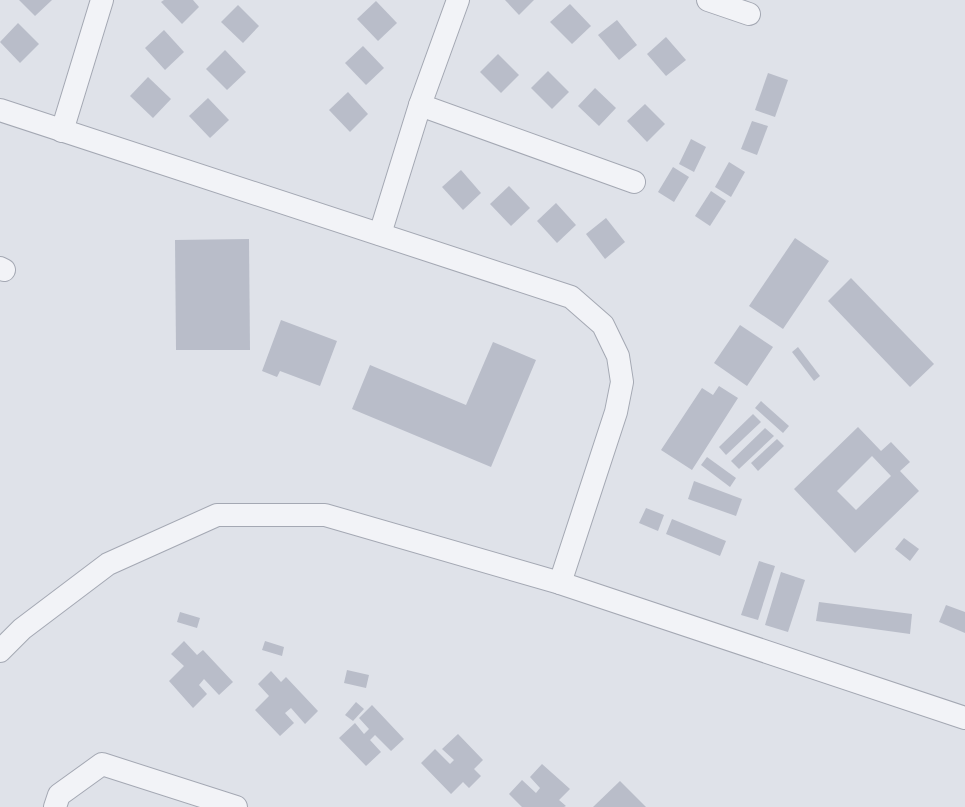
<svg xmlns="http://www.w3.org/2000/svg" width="965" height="807" font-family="'IBM Plex Sans',sans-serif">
<rect width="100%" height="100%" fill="#dfe2e9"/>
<g fill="#b9bdc9" fill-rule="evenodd">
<path d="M 19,0 L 52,0 L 35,16 Z"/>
<path d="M 164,0 L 193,0 L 199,7 L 182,24 L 161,2 Z"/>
<path d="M 505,0 L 534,0 L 519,15 Z"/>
<path d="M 376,1 L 397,23 L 378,41 L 357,19 Z"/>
<path d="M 570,4 L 591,26 L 572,44 L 550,22 Z"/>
<path d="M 238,5 L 259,26 L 243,43 L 221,22 Z"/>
<path d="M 617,20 L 637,45 L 619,60 L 598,35 Z"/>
<path d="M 18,23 L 39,44 L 20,63 L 0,42 Z"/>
<path d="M 164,30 L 184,52 L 165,70 L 145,48 Z"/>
<path d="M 666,37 L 686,60 L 666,76 L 647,54 Z"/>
<path d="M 363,46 L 384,68 L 366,85 L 345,63 Z"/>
<path d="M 225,50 L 246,72 L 227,90 L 206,69 Z"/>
<path d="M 498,54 L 519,75 L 501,93 L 480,72 Z"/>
<path d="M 548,71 L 569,92 L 552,109 L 531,88 Z"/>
<path d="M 768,73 L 788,80 L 775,117 L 755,110 Z"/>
<path d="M 148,77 L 171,99 L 153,118 L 130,96 Z"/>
<path d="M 595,88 L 616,108 L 599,126 L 578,106 Z"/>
<path d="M 348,92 L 368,114 L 350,132 L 329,110 Z"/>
<path d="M 208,98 L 229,120 L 210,138 L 189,116 Z"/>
<path d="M 645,104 L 665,124 L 647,142 L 627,121 Z"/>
<path d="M 752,121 L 768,126 L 757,155 L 741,149 Z"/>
<path d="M 691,139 L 706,147 L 694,172 L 679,164 Z"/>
<path d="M 729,162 L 745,172 L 731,197 L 715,187 Z"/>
<path d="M 673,167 L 689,177 L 674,202 L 658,192 Z"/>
<path d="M 461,170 L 481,193 L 463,210 L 442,187 Z"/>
<path d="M 509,186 L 530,208 L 511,226 L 490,204 Z"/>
<path d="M 711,191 L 726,201 L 710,226 L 695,216 Z"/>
<path d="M 556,203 L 576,225 L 557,243 L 537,221 Z"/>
<path d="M 606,218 L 625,242 L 605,259 L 586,234 Z"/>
<path d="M 795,238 L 829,261 L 783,329 L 749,306 Z"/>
<path d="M 249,239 L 250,350 L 176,350 L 175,240 Z"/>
<path d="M 851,278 L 934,364 L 910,387 L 828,301 Z"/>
<path d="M 281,320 L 337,341 L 320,386 L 280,371 L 277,377 L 262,371 Z"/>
<path d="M 740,325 L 773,347 L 747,386 L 714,363 Z"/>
<path d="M 493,342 L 536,360 L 491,467 L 352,409 L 370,365 L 466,405 Z"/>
<path d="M 798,347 L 820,376 L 814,381 L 792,352 Z"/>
<path d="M 719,386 L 738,398 L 692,470 L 661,450 L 702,388 L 713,395 Z"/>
<path d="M 761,401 L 789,426 L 783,433 L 755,408 Z"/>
<path d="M 753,414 L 761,422 L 726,455 L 719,447 Z"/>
<path d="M 858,427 L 881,451 L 891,442 L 910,462 L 900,471 L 919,491 L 855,553 L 794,489 ZM 872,456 L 891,476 L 856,510 L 837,491 Z"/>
<path d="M 765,428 L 774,436 L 739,469 L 731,461 Z"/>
<path d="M 777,439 L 784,446 L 758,471 L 751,463 Z"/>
<path d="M 707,457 L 736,478 L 730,487 L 701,465 Z"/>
<path d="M 694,481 L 742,499 L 736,516 L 688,499 Z"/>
<path d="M 646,508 L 664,515 L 658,531 L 639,523 Z"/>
<path d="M 672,519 L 726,541 L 720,556 L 666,534 Z"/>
<path d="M 904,538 L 919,549 L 910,561 L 895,549 Z"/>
<path d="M 759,561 L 775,566 L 758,620 L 741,615 Z"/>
<path d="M 781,572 L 805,580 L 788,632 L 765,625 Z"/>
<path d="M 819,602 L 912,614 L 910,634 L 816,621 Z"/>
<path d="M 946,605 L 965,612 L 965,633 L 939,622 Z"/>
<path d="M 180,612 L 200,618 L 197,628 L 177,622 Z"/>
<path d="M 184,641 L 197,655 L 203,650 L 233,682 L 219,695 L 204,679 L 199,685 L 207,694 L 193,708 L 169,681 L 184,666 L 171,654 Z"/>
<path d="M 265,641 L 284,647 L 282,656 L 262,650 Z"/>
<path d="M 347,670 L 369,675 L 366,688 L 344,683 Z"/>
<path d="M 271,671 L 281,682 L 286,677 L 318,711 L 305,724 L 291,708 L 285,713 L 294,723 L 280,736 L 255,710 L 269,696 L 258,684 Z"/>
<path d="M 356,702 L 364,709 L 353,721 L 345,715 Z"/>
<path d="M 372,705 L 404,739 L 391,751 L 375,735 L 370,740 L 381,752 L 366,766 L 339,738 L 355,723 L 364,734 L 369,729 L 359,718 Z"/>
<path d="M 458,734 L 483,760 L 474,769 L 481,776 L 469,788 L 463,782 L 451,794 L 421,763 L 435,749 L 450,764 L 454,760 L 442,749 Z"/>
<path d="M 542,764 L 570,789 L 559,800 L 566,806 L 564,807 L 522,807 L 509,794 L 522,780 L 536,793 L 540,788 L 530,777 Z"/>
<path d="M 620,781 L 646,807 L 593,807 Z"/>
</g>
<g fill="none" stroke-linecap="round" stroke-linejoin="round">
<g stroke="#a4a8b3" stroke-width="24">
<g id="minor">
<path d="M 708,0 L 749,14"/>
<path d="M 420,105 L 634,182"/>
<path d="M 0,110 L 571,297 L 603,325 L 618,356 L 622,382 L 616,412 L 560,583"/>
<path d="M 62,131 L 102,0"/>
<path d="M 380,234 L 420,105 L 458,0"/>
<path d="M 0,268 L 4,270"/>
<path d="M 0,651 L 22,629 L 108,564 L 217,515 L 325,515 L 560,583 L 965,718"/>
<path d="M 55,807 L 59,795 L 102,764 L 236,807"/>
</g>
</g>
<use href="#minor" stroke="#f2f3f7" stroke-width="22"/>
</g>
</svg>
